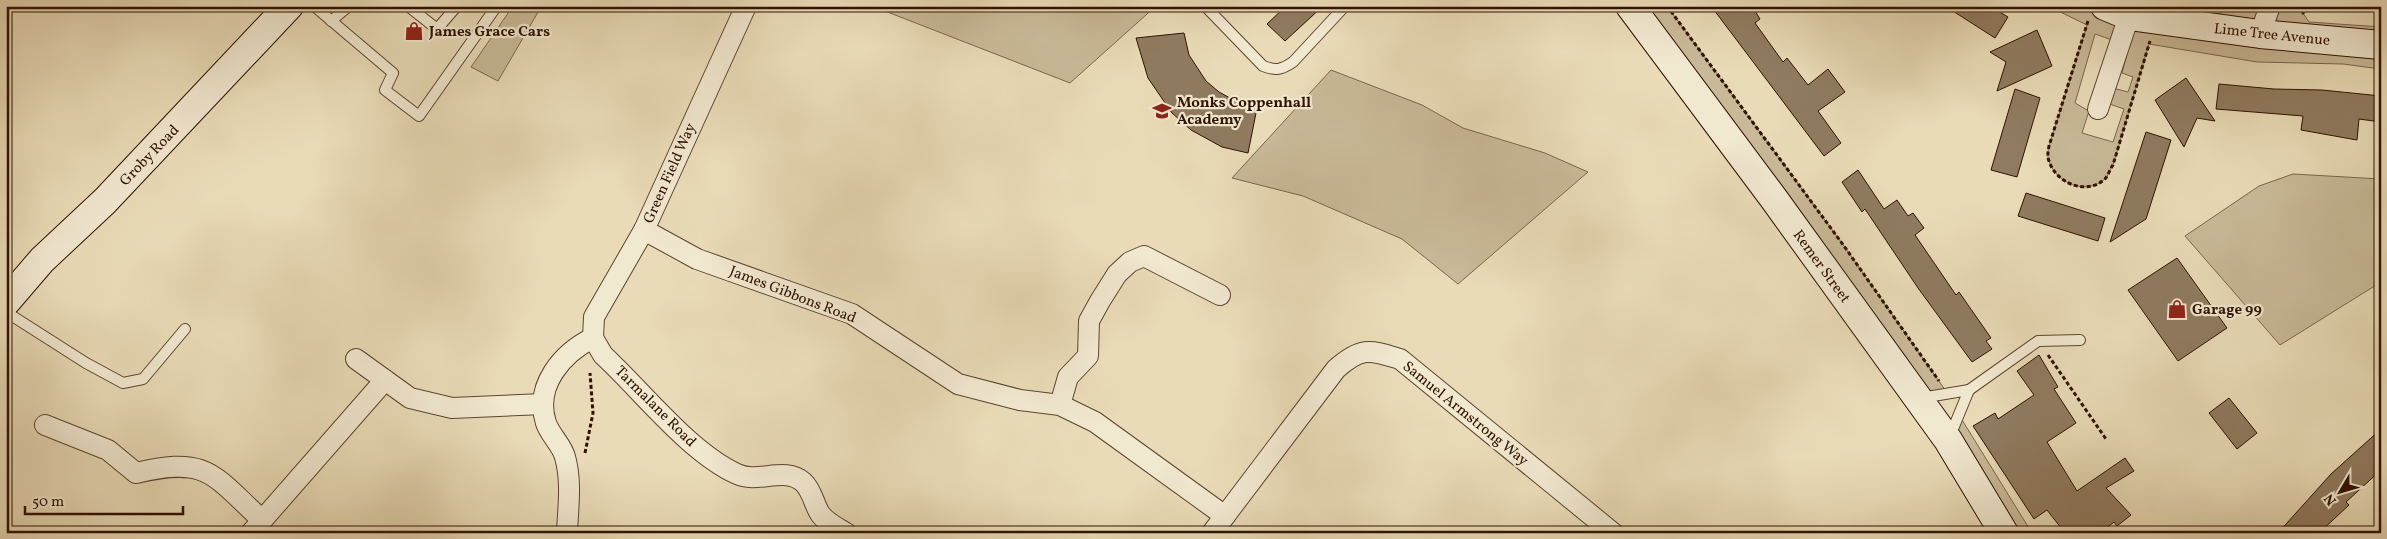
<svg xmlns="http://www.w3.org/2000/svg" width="2387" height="539" font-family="Vollkorn,serif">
<rect width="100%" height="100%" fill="#e9dbb7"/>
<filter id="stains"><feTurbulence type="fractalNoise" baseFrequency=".004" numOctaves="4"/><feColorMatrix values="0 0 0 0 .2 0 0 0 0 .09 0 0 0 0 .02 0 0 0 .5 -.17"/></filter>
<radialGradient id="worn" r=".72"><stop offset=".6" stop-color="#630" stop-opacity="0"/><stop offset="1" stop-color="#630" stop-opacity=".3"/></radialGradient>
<g fill="#c9b998" stroke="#7c664c" fill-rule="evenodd">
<path d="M 513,6 L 541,7 L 498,81 L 471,67 Z"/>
<path d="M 872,6 L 1156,6 L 1070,83 Z"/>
<path d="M 1630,6 L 1667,6 L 1844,246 L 1948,394 L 1918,399 Z"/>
<path d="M 2048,6 L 2155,6 L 2195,13 L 2219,14 L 2231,6 L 2298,6 L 2309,22 L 2381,27 L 2381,69 L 2343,64 L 2257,62 L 2149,44 L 2113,165 C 2110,169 2108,176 2105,179 C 2086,196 2056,183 2049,161 C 2047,157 2048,151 2049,146 L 2087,25 ZM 2095,34 L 2129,46 L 2122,73 L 2133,77 L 2128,92 L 2105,86 L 2101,101 L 2124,109 L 2113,142 L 2082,133 L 2089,111 L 2075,103 Z"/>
<path d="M 1331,70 L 1422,105 L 1463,128 L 1545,153 L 1588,172 L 1458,284 L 1402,239 L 1303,196 L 1232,178 Z"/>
<path d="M 2293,174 L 2381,179 L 2381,282 L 2280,345 L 2185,236 L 2259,186 Z"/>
<path d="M 1959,415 L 2032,533 L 2004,533 L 1948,440 Z"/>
</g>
<g fill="#907b60" stroke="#2f1201">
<path d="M 1286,6 L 1323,6 L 1285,41 L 1267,24 Z"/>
<path d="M 1711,6 L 1752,6 L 1760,19 L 1755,23 L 1783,62 L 1787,58 L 1808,85 L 1828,69 L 1845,92 L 1818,111 L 1841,143 L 1824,156 Z"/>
<path d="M 1945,6 L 1990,6 L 2008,17 L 1995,38 Z"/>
<path d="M 2037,30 L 2052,66 L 1997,91 L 2006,62 L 1990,52 Z"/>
<path d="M 1184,33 L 1189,55 L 1206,81 L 1219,92 L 1239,103 L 1257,108 L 1248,153 L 1222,147 L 1191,130 L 1172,113 L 1148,78 L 1136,38 Z"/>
<path d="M 2186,78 L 2215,121 L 2197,118 L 2184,147 L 2155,100 Z"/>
<path d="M 2219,84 L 2274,89 L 2322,90 L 2381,96 L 2381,122 L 2359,119 L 2357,140 L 2301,130 L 2303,116 L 2216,109 Z"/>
<path d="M 2015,89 L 2040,98 L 2017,177 L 1991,170 Z"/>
<path d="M 2146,132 L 2171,140 L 2146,219 L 2110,242 Z"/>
<path d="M 1858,170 L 1884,209 L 1897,200 L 1908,216 L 1913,213 L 1924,228 L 1915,235 L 1956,295 L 1959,292 L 1991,338 L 1986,341 L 1992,349 L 1972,362 L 1918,288 L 1865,209 L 1862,212 L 1842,182 Z"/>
<path d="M 2026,193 L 2105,218 L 2098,241 L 2018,216 Z"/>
<path d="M 2177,258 L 2227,328 L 2178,361 L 2128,290 Z"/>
<path d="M 2039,355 L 2058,387 L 2054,389 L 2076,423 L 2047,442 L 2077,491 L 2125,458 L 2134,471 L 2106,488 L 2131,515 L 2117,526 L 2114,522 L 2100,533 L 2065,533 L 2047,510 L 2034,519 L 1973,426 L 1995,413 L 1998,419 L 2034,395 L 2017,371 Z"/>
<path d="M 2229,398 L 2257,433 L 2237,449 L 2209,413 Z"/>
<path d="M 2381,429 L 2381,470 L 2346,502 L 2349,505 L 2319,533 L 2278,533 L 2331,474 Z"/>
</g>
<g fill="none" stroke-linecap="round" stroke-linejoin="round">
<g stroke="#5e442e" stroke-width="12">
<g id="lane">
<path d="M 314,6 L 393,73 L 385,90 L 419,116 L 496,7"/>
<path d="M 408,6 L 437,29 L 457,6"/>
<path d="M 1205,6 L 1263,66 C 1276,71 1281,70 1293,62 L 1345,6"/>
<path d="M 331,21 L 349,6"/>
<path d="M 6,312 L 86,363 L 123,383 L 143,379 L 185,329"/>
<path d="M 1969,390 L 2038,341 L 2080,340"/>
<path d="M 1921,398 L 1969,390 L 1950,436"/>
</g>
</g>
<g stroke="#5e442e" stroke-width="22">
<g id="street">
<path d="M 2260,34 L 2270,6"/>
<path d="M 2098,109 L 2129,16"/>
<path d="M 644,230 L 697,259 L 852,314 L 958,384 L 1020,400 L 1060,405 L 1095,422 L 1225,516"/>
<path d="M 593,338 L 594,317 L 644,230 L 746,6"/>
<path d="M 593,338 L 603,355 C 643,392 689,452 737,474 C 758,484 785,466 803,482 C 813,491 814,506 821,515 C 827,523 838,528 846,533"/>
<path d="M 356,359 L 410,398 L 452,408 L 543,404"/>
<path d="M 1060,405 L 1068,377 L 1088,356 L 1089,321 L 1100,301 L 1117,274 L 1130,262 L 1144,256 L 1220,295"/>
<path d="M 45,425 L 108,450 L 136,473 C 208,456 212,474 262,520"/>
<path d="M 251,533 L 385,380"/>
<path d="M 567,533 C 568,507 572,482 565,457 C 562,445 550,435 546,423 C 534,386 562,353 593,338"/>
<path d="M 1212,533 L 1336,369 C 1362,346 1370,350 1400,359 L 1613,533"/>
</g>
</g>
<g stroke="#2f1201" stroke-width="30">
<g id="secondary">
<path d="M 1630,6 L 1774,199 L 1948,440 L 2004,533"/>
<path d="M 2105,6 L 2129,16 L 2260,34 L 2381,45"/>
<path d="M 6,302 L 42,260 L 105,201 L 289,6"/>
</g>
</g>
<g stroke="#2f1201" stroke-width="3" stroke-dasharray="4 2.5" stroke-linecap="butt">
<path d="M 1667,6 L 1844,246 L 1939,381"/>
<path d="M 2298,6 L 2304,14"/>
<path d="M 2088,21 L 2049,146 C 2048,151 2047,157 2049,161 C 2056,183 2086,196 2105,179 C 2108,176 2110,169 2113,165 L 2150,41"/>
<path d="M 2048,355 L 2106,439"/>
<path d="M 585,453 L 593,413 L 590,373"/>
</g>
<use href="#lane" stroke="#f1e8d0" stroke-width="10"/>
<use href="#street" stroke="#f1e8d0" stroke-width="20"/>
<use href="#secondary" stroke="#f1e8d0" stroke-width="28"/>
</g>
<defs>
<g id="shop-bare" transform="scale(1.5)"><path d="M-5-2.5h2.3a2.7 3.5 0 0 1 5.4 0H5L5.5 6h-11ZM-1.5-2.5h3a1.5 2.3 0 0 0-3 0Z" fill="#8f2418" stroke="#f1e8d0" stroke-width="2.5" paint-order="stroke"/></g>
<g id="school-bare" transform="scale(1.5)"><path d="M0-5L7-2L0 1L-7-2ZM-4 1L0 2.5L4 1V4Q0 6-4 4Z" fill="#8f2418" stroke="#f1e8d0" stroke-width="2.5" paint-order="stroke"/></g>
</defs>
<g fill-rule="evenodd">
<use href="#shop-bare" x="414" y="31"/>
<use href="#school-bare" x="1162" y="111"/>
<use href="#shop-bare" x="2177" y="309"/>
</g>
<g text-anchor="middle" stroke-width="4.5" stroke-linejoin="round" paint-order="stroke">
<g font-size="15" font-weight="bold" fill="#2f1201" stroke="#f1e8d0" text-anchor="start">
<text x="429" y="36">James Grace Cars</text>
<text x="1177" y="107">Monks Coppenhall<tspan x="1177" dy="17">Academy</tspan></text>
<text x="2192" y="314">Garage 99</text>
</g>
<g font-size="15" fill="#2f1201" stroke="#f1e8d0">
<text transform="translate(2272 34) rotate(6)" y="5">Lime Tree Avenue</text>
<text transform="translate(149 155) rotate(-46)" y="5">Groby Road</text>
<text transform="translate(669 173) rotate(-66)" y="5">Green Field Way</text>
<text transform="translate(1822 266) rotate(54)" y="5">Remer Street</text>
<text transform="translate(793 294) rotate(21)" y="5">James Gibbons Road</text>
<text transform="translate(656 406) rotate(45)" y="5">Tarmalane Road</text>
<text transform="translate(1466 413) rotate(39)" y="5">Samuel Armstrong Way</text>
</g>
</g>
<rect width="2387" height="539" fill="none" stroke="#e9dbb7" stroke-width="25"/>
<rect x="8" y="8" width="2372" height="524" fill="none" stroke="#2f1201" stroke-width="2.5"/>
<rect x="12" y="12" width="2362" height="514" fill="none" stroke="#2f1201"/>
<g transform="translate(2340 492) rotate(232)" stroke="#f1e8d0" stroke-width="4" paint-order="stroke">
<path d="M0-4L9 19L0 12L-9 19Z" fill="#2f1201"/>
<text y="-8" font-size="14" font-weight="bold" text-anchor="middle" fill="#2f1201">N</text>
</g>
<path d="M25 506v8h158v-8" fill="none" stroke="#2f1201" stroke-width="2.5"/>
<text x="32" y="506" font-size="15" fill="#2f1201" stroke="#f1e8d0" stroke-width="4" paint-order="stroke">50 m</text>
<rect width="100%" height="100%" filter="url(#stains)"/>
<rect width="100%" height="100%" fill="url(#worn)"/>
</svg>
